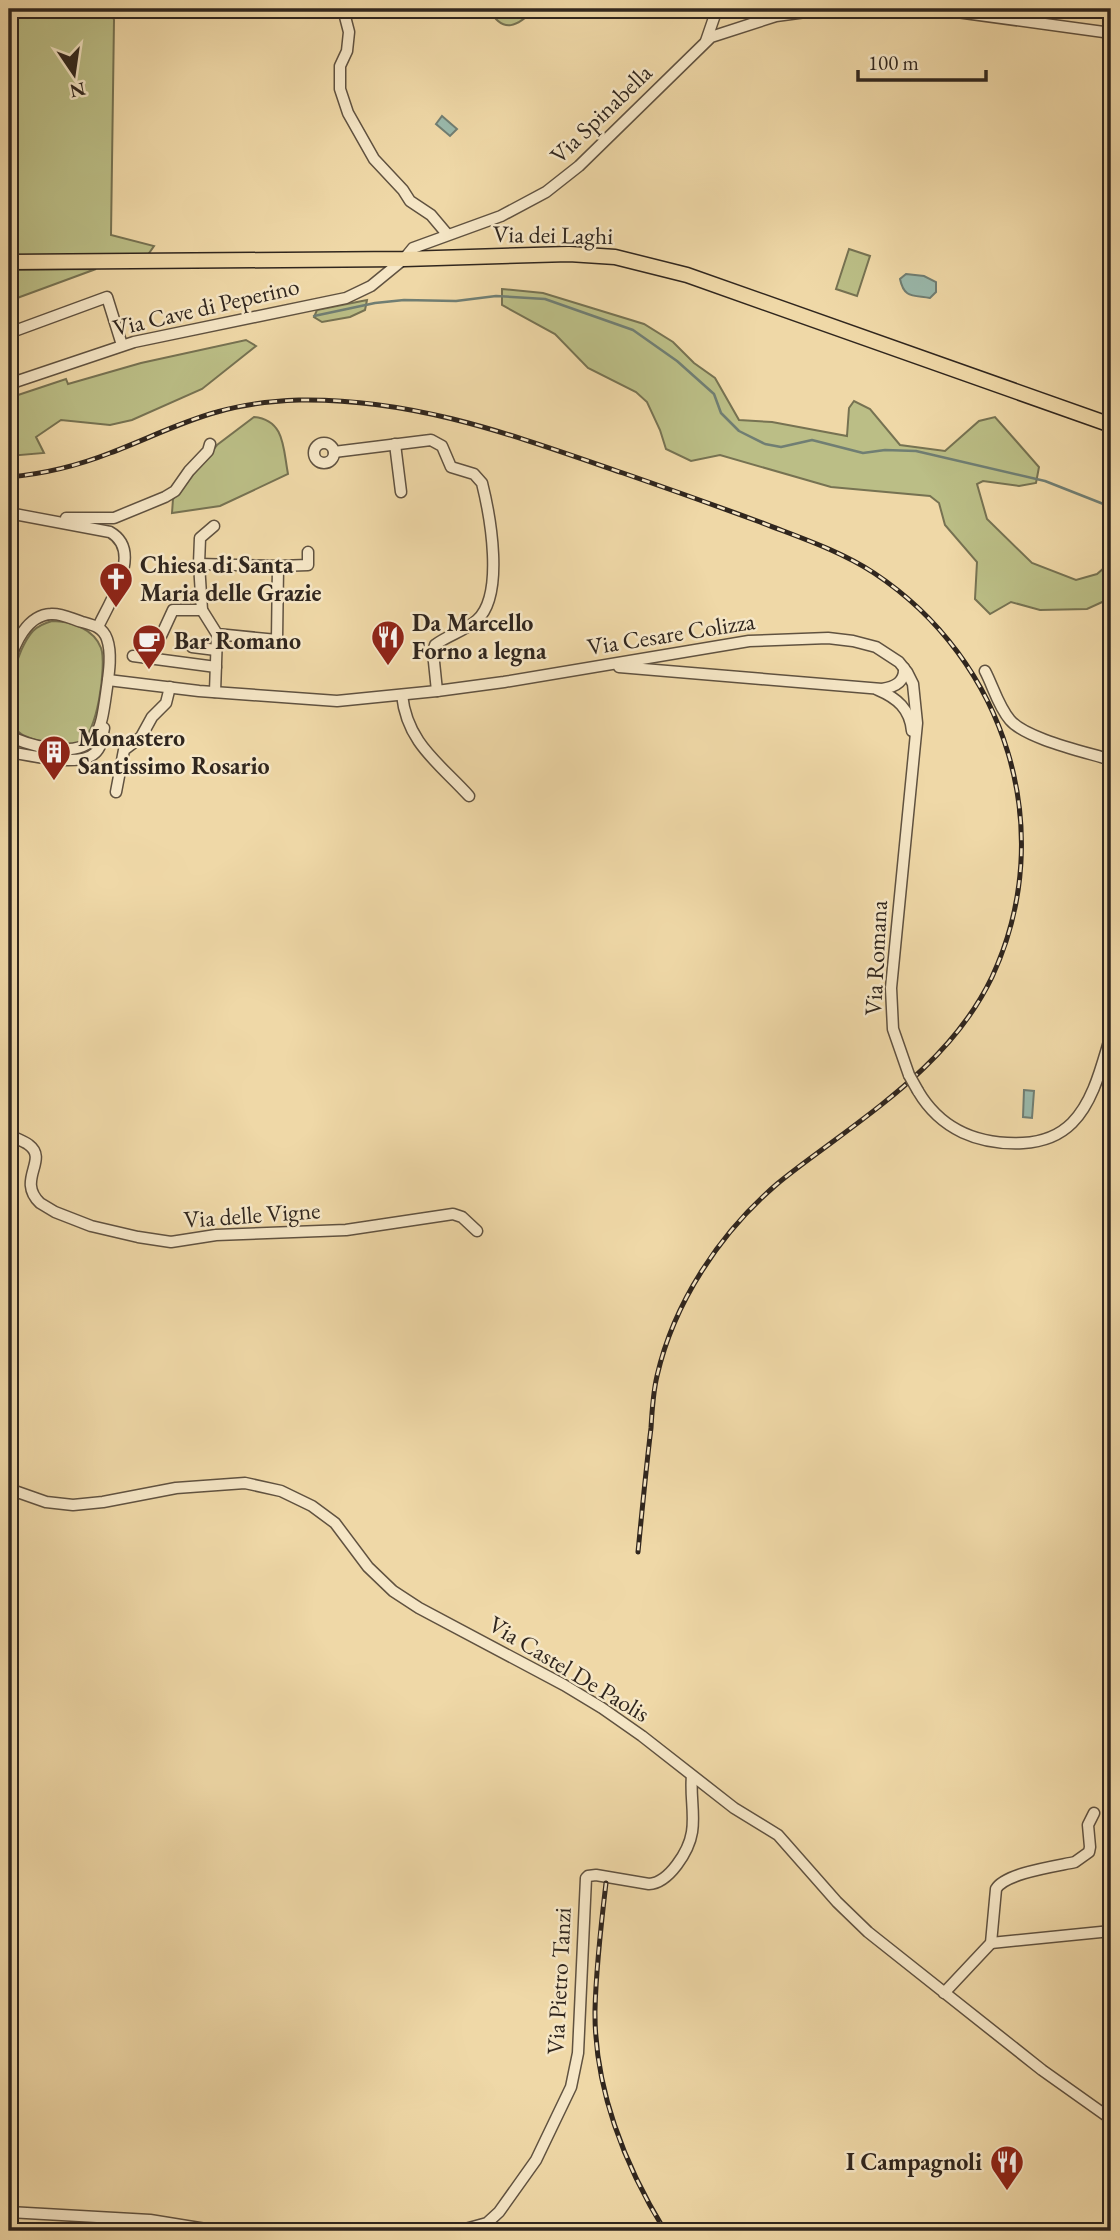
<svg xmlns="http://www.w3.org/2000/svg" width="1120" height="2240" font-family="'EB Garamond',serif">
<rect width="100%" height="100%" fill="#efd8a7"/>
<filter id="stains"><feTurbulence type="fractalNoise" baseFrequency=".00286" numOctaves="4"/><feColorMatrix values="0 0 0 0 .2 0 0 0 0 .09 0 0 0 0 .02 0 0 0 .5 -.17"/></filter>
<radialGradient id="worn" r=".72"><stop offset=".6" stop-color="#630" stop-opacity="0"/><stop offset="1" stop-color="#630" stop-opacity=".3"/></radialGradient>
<g fill="#bbbe86" stroke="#767252" stroke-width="2">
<path d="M 9,9 L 111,9 L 114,20 L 111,235 L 154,246 L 147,256 L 9,258 Z"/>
<path d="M 489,9 L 535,9 C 518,26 503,35 489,9 Z"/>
<path d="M 849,249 L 870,256 L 857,296 L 836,289 Z"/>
<path d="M 96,269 L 9,301 L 9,270 Z"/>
<path d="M 502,289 L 543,293 L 644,324 L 673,342 L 694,363 L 715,378 L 739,420 L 772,422 L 847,436 L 849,408 L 854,401 L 870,409 L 900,445 L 945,451 L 979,421 L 995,417 L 1039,467 L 1036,483 L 1019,486 L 983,481 L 977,484 L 987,519 L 1032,563 L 1076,580 L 1097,574 L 1111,562 L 1111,598 L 1087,609 L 1040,610 L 1011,602 L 990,614 L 975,599 L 977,562 L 945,525 L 939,503 L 930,496 L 831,487 L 720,455 L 691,461 L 666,449 L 660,430 L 647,402 L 636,392 L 588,368 L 555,334 L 502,305 Z"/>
<path d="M 367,300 L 365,310 L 350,317 L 322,322 L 314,317 L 317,310 Z"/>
<path d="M 246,340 L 256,346 L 202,389 L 132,420 L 110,425 L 61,420 L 36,437 L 44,453 L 9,456 L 9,398 L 66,379 L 68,384 L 141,363 Z"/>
<path d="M 254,417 C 285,420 283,448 288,474 L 220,506 L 172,513 L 173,499 L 217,445 Z"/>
<path d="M 52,621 C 71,621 94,629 101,648 C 107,664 97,738 79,743 C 68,747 52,745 42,742 C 32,739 20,736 14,727 C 0,706 17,648 33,631 C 39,625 45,623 52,621 Z"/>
</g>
<g fill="#9ab9ac" stroke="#707e73" stroke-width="2">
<path d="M 442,116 L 457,129 L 450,136 L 436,124 Z"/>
<path d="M 906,274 L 924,276 L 936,282 L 936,292 L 930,298 C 912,295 904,298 900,279 Z"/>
<path d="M 1024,1090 L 1034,1091 L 1032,1118 L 1023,1117 Z"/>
</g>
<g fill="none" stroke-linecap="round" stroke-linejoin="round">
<path stroke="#707e73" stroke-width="2.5" d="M 314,316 L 375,303 L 404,300 L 456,301 L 496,296 L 545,299 L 633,330 L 677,361 L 714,394 L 721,413 L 739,431 L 765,444 L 781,447 L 812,440 L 863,453 L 885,450 L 916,451 L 1045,481 L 1111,507"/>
<g stroke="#605240" stroke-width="13">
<g id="minor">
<path d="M 343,9 L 349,32 L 347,51 L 340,66 L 340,89 L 348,113 L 374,159 L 403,190 L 410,201 L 431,215 L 447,234"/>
<path d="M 935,9 L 1111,33"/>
<path d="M 706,41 L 717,9"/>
<path d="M 9,333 L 107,297 L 122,345"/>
<path d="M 9,384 L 134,342 L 346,298 L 371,286 L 404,259 L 413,248 L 501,216 L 546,192 L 579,166 L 711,37 L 776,16 L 828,9"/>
<circle cx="324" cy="453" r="10"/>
<path d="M 395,444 L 401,492"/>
<path d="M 334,452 L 431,440 L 442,446 L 451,467 L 474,474 L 482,483 C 490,515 505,595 477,620 C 465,631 448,635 435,645 L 433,652 L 437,691"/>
<path d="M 9,513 L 110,532 C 144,551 110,601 98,627"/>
<path d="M 66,518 L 114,518 L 165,497 L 175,491 L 189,471 L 208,451 L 210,444"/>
<path d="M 199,564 L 200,538 L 214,526"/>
<path d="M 278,566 L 308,565 L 308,552"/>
<path d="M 161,636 L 173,610 L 202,610"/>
<path d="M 192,647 L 216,650"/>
<path d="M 133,656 L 216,667"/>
<path d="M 9,664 C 14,644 27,615 51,614 C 61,613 72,619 82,622 C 93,625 103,627 107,639 C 112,653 109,673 107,687 C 101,729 100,756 49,748 C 36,746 20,742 9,735"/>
<path d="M 619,667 L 882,689 C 895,687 905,682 904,668"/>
<path d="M 985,671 C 993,686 998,706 1010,720 C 1026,739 1086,752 1111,760"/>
<path d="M 108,680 L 199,691 L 337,701 L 437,691 L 504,682 L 749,641 L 828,638 L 853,641 L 876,647 L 899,662 L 907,672 L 913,684 L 917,723 L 891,988 L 893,1029 L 909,1075"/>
<path d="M 878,690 C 897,698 910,709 912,731"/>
<path d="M 215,692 L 217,634 L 202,610 L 199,564 L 278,566 L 277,640 L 217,634"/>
<path d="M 402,695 C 407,743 439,763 469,796"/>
<path d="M 9,752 C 29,755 80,768 95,753 C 102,747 102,737 104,728"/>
<path d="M 116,792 L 124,750 L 141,737 L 152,717 L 166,703 L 170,687"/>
<path d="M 918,1091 C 941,1130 979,1145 1023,1143 C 1041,1142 1059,1136 1072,1123 C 1094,1101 1102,1064 1111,1035"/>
<path d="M 9,1135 C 15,1138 24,1141 29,1145 C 49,1160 16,1180 40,1203 L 55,1212 L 91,1226 L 138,1237 L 171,1242 L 216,1235 L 346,1230 L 453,1214 L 462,1217 L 477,1231"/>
<path d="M 9,1489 L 46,1502 L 73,1505 L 103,1502 L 176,1488 L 245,1483 L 281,1491 L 312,1506 L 335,1523 L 368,1567 L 393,1591 L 419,1608 L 564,1685 L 602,1708 L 642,1736 L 734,1808 L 778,1835 L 837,1902 L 868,1932 L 1042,2070 L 1111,2119"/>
<path d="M 991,1943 L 1111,1931"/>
<path d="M 944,1993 L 991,1943 L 996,1889 C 1005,1873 1057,1866 1075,1862 L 1089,1852 L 1090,1847 L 1088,1825 L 1094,1813"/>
<path d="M 9,2212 L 150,2220 L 218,2231"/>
<path d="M 458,2231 L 487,2223 L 499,2212 L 536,2160 L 571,2087 L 578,2053 L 586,1878 L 588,1876 L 596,1875 L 649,1884 C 669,1883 689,1851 692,1832 C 695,1814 690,1795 692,1776"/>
</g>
</g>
<g stroke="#30261e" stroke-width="17">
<path id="major" d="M 9,262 L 404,259 L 569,254 L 615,257 L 687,275 L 1111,425"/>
</g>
<use href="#minor" stroke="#f5e6c6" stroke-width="10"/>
<use href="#major" stroke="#efd8a7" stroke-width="14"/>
<g stroke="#30261e" stroke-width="5">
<g id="rail">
<path d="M 9,477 C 43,474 77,466 110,453 C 145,440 180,422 217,412 C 244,404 271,401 299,400 C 415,398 515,436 623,473 C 669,489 714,505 760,522 C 798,537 839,550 874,573 C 1006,660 1060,831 992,977 C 958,1048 897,1094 835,1140 C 815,1155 795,1169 777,1184 C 720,1233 674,1302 657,1376 C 653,1393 652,1410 651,1428 C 646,1469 642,1511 638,1552"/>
<path d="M 606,1883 C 601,1925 596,1968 595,2010 C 594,2088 625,2166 665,2231"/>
</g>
</g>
<use href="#rail" stroke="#f5e6c6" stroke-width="2.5" stroke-dasharray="8" stroke-linecap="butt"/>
<g stroke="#605240" stroke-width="13" stroke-linecap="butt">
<path id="minor-bridge" d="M 909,1075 L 918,1091"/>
</g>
<use href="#minor-bridge" stroke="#f5e6c6" stroke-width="10"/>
</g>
<defs>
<g id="church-pin" transform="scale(1.75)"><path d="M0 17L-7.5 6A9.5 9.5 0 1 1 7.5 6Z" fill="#8f2418" stroke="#f5e6c6"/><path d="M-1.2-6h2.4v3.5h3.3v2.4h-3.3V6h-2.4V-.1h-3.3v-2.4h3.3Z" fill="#fff"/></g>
<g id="restaurant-pin" transform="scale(1.75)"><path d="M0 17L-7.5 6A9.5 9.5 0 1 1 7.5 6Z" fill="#8f2418" stroke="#f5e6c6"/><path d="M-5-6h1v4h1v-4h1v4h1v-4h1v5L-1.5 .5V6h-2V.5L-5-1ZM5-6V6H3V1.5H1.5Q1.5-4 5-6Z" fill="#fff"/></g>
<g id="cafe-pin" transform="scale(1.75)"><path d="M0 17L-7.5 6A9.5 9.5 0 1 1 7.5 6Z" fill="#8f2418" stroke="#f5e6c6"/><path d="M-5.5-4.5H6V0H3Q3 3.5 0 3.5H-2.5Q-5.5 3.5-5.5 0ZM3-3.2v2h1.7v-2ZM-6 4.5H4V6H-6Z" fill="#fff"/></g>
<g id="building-pin" transform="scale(1.75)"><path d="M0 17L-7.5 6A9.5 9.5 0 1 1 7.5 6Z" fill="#8f2418" stroke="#f5e6c6"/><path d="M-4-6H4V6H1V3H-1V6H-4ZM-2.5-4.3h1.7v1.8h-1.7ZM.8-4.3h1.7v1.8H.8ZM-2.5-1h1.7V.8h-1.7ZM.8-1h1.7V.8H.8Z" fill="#fff"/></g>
</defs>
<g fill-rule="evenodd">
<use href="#church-pin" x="116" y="579"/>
<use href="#restaurant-pin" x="388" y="637"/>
<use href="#cafe-pin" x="149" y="641"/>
<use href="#building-pin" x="54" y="752"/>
<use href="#restaurant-pin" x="1007" y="2162"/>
</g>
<g text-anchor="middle" stroke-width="5" stroke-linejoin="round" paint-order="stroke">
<g font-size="24" fill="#30261e" stroke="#f5e6c6">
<text transform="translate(601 114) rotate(-44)" y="8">Via Spinabella</text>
<text transform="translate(553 235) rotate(1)" y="8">Via dei Laghi</text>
<text transform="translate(206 307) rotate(-13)" y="8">Via Cave di Peperino</text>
<text transform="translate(671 634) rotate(-9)" y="8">Via Cesare Colizza</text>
<text transform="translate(876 958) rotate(-87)" y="8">Via Romana</text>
<text transform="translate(252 1215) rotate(-4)" y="8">Via delle Vigne</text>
<text transform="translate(569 1669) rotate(31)" y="8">Via Castel De Paolis</text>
<text transform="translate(559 1981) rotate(-87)" y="8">Via Pietro Tanzi</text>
</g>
<g font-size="24" font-weight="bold" fill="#30261e" stroke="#f5e6c6" text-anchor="start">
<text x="140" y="573">Chiesa di Santa<tspan x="140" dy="28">Maria delle Grazie</tspan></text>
<text x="412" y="631">Da Marcello<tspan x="412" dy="28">Forno a legna</tspan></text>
<text x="174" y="649">Bar Romano</text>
<text x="78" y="746">Monastero<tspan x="78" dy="28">Santissimo Rosario</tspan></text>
<text x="982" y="2170" text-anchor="end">I Campagnoli</text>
</g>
</g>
<rect width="1120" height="2240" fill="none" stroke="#efd8a7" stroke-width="35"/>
<rect x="10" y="10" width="1099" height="2219" fill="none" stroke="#30261e" stroke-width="3.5"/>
<rect x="18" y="18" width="1085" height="2205" fill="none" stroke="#30261e" stroke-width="2"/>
<g transform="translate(74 74) rotate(167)" stroke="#f5e6c6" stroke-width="5" paint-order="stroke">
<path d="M0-5L12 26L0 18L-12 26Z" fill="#30261e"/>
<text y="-10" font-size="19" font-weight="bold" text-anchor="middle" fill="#30261e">N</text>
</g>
<path d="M858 70v10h128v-10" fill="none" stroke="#30261e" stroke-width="3.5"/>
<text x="868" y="70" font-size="21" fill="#30261e" stroke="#f5e6c6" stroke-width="5" paint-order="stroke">100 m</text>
<rect width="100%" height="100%" filter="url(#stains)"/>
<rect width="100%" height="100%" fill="url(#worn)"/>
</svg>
